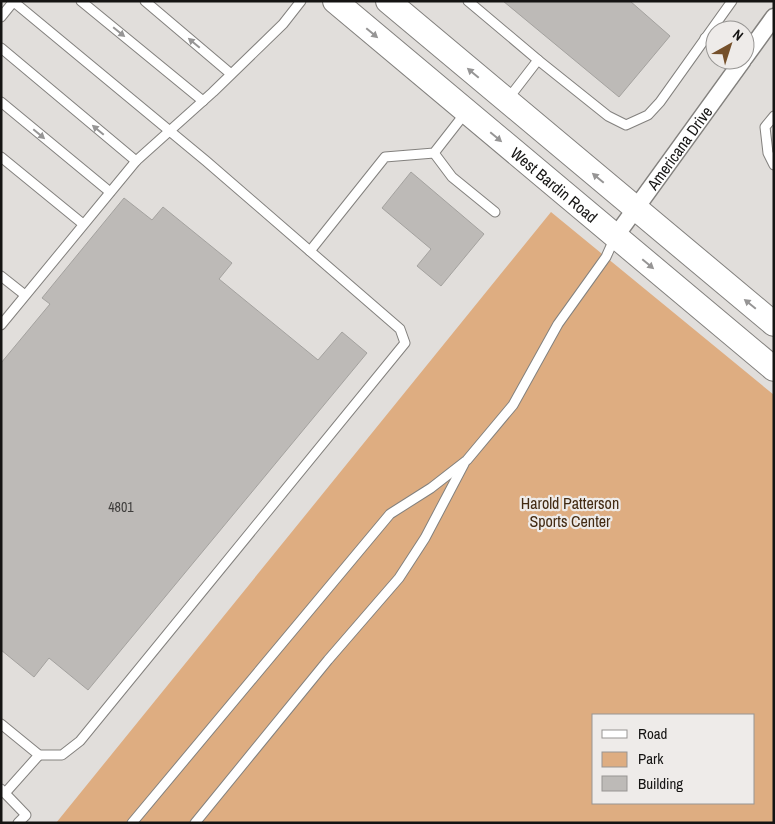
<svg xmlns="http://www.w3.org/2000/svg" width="775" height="824" font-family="'Archivo Narrow',sans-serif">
<rect width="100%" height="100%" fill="#e1dedb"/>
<path fill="#dead81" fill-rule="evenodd" d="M 551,212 L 774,395 L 774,823 L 56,823 ZM 594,715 L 754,715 L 754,803 L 594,803 Z"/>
<g fill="#bdbab7" stroke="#a4a29f">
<path d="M 503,1 L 630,1 L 670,36 L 619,97 Z"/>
<path d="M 411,172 L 484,234 L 441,286 L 417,266 L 431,249 L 382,208 Z"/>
<path d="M 124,198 L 152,220 L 163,207 L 232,263 L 219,279 L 318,360 L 342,332 L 367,353 L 88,690 L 49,658 L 34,677 L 1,650 L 1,363 L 50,304 L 42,298 Z"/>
</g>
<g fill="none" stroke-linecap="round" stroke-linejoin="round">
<g stroke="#83817e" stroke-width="11">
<g id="service">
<path d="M 81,1 L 203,101"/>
<path d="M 145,1 L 231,74"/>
<path d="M 468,1 L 538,60"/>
<path d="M 1,17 L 14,1"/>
<path d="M 705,38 L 715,46"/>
<path d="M 1,48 L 136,161"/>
<path d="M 508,99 L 538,60 L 608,116 L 626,125 L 648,115 L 660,102 L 732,1"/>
<path d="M 1,102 L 110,192"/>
<path d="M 774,116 L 765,127 L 768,153 L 774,165"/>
<path d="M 434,153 L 452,177 L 495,212"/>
<path d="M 1,157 L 83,224"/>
<path d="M 310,251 L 385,157 L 434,153 L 466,112"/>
<path d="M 1,276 L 25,295"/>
<path d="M 1,325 L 136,161 L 213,92 L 283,24 L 301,1"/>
<path d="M 1,724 L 39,755 L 62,755 L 80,741 L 405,343 L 400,329 L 206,161 L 14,2"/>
<path d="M 1,789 L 26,815 L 18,823"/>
<path d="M 6,792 L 39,755"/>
<path d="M 132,823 L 390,514 L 431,488 L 467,460 L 513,405 L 558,324 L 606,257 L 615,237"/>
<path d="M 195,823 L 328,660 L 399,578 L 425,538 L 464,464"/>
</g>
</g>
<g stroke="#83817e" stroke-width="19">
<g id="minor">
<path d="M 745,57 L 774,17"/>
<path id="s1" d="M 615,237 L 743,60"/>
</g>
</g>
<g stroke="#83817e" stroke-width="26">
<g id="secondary">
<path id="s2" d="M 335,1 L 774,369"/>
<path d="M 388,1 L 774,324"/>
</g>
</g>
<use href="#service" stroke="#fff" stroke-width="9"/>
<use href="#minor" stroke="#fff" stroke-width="16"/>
<use href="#secondary" stroke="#fff" stroke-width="24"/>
</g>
<defs><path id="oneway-solid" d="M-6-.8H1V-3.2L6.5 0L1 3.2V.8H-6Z" transform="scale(1.25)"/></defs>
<g fill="#969595">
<use href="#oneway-solid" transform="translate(119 32) rotate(39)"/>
<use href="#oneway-solid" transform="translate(372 33) rotate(40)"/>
<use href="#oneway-solid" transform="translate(194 43) rotate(-140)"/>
<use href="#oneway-solid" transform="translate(473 73) rotate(-140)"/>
<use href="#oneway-solid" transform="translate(98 130) rotate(-140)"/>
<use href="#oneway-solid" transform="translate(39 134) rotate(40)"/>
<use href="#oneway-solid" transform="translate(496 137) rotate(40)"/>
<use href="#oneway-solid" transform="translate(598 178) rotate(-140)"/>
<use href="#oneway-solid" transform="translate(648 264) rotate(40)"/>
<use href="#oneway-solid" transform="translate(750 304) rotate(-141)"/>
</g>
<g text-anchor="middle" stroke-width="4.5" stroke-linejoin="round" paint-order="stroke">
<g font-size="14" fill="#3f3e3c">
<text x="121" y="512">4801</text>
</g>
<g font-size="16" fill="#151413" stroke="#eeebe9">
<text dy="6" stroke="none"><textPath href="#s1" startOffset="110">Americana Drive</textPath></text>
<text dy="6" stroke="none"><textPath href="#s2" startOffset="286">West Bardin Road</textPath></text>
</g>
<g font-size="16" fill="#432b13" stroke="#eeebe9">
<text x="570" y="509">Harold Patterson<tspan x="570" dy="18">Sports Center</tspan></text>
</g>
</g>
<rect width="775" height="824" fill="none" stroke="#151413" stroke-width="5"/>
<rect x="592" y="714" width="162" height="90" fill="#eeebe9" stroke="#979593"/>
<rect x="602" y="730" width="25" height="8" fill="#ffffff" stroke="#979593"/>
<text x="638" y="739" font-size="15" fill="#151413">Road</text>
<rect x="602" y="752" width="25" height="15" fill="#dead81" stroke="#979593"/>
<text x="638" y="764" font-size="15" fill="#151413">Park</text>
<rect x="602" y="776" width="25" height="15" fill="#bdbab7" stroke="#979593"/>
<text x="638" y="789" font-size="15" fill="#151413">Building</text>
<g transform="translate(730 45) rotate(39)"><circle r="24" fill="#eeebe9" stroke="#979593"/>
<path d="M0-4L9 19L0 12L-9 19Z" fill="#75502b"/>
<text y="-8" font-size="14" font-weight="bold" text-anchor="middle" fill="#151413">N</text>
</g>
</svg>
